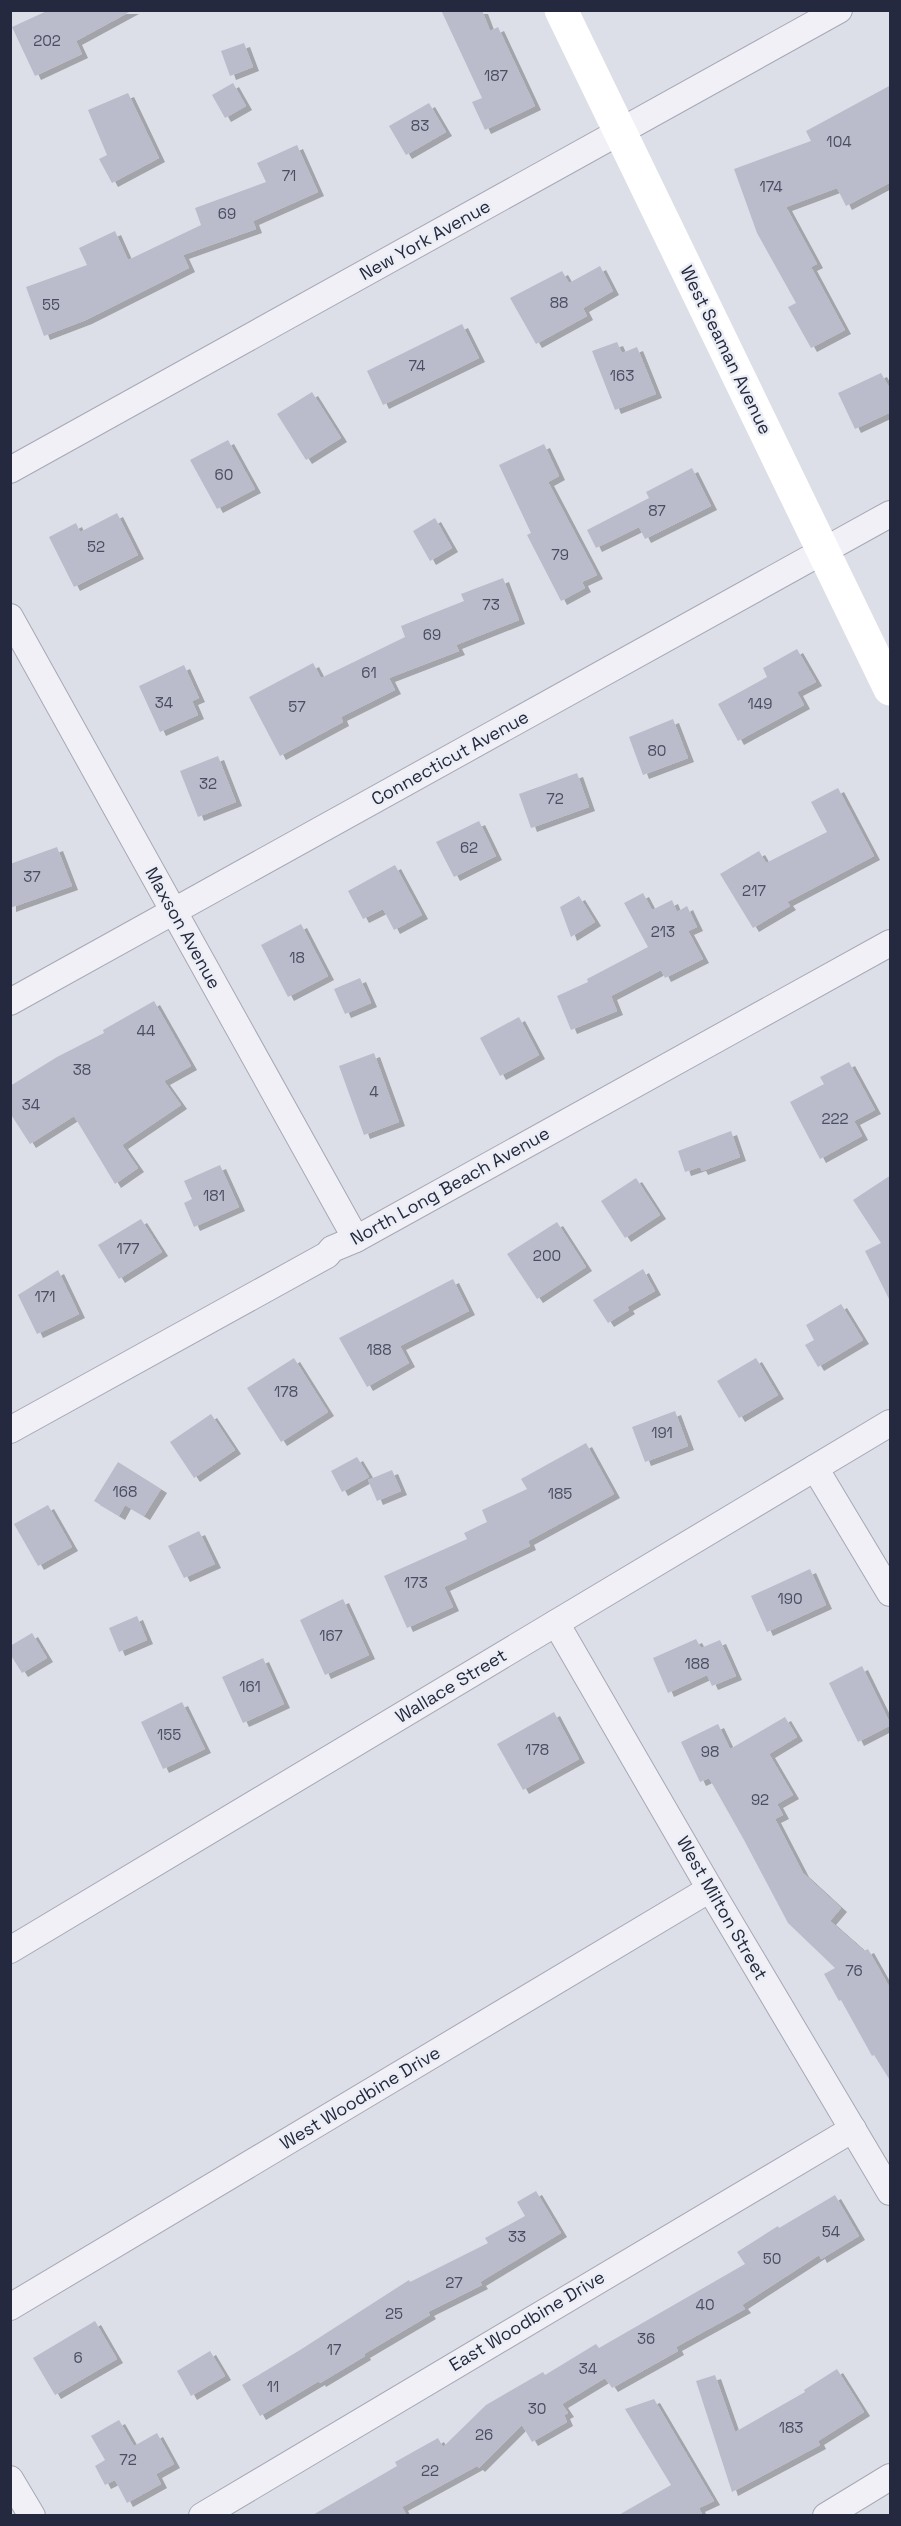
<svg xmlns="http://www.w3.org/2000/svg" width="901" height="2526" font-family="'Space Grotesk',sans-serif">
<defs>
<filter id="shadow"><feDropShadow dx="6" dy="4" stdDeviation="0" flood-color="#0004"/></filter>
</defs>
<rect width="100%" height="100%" fill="#dddfe8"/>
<g fill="#babccb" filter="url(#shadow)">
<path d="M 49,10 L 133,10 L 76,41 L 82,54 L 35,76 L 12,27 Z"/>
<path d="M 441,10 L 482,10 L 490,31 L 498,27 L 535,106 L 485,130 L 472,102 L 482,98 Z"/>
<path d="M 244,43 L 253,67 L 230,76 L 221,51 Z"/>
<path d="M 233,83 L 246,106 L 225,118 L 212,95 Z"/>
<path d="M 891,85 L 891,182 L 846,206 L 837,188 L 786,207 L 817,264 L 811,267 L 845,330 L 811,348 L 788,307 L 796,303 L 757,233 L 734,169 L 811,141 L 806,131 Z"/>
<path d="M 128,93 L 159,158 L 112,183 L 99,159 L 107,155 L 88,110 Z"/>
<path d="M 429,103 L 446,132 L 406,155 L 389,126 Z"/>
<path d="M 297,145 L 318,192 L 253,221 L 256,229 L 183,255 L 189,268 L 86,320 L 44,336 L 26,287 L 87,265 L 79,248 L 115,231 L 128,260 L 201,225 L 195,208 L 266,182 L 257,163 Z"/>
<path d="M 600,266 L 613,291 L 583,308 L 587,316 L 536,344 L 510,298 L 562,271 L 569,283 Z"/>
<path d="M 462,324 L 479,358 L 383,405 L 367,371 Z"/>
<path d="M 617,342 L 622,353 L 637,347 L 656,394 L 615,410 L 592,351 Z"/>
<path d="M 881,373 L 891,391 L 891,412 L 855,429 L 838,393 Z"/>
<path d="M 312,392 L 341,438 L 306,460 L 277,414 Z"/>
<path d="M 228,440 L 255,489 L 217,509 L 190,460 Z"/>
<path d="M 544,444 L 559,476 L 548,482 L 597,575 L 582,582 L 585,588 L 561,601 L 527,535 L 531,533 L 499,465 Z"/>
<path d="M 692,468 L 711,506 L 645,539 L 639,527 L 596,548 L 587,530 L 649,498 L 646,492 Z"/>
<path d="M 117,513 L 138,555 L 74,587 L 49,537 L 76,523 L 80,532 Z"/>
<path d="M 435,518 L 452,548 L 430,561 L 413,531 Z"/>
<path d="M 503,578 L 519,620 L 456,645 L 459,651 L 389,678 L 395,690 L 341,717 L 343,722 L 280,756 L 249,697 L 313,663 L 321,678 L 405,637 L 401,626 L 464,601 L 461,594 Z"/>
<path d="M 797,649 L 816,682 L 797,692 L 804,705 L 738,741 L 718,704 L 767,677 L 763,668 Z"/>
<path d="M 184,665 L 199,698 L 192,701 L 198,715 L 160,732 L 139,686 Z"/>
<path d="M 673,719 L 688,758 L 643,775 L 629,737 Z"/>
<path d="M 218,756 L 236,802 L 198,817 L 180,771 Z"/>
<path d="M 577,773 L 589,807 L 531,828 L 519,794 Z"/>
<path d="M 838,788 L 874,856 L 787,902 L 790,906 L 753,928 L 720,874 L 759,851 L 766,863 L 827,832 L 811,802 Z"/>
<path d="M 479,821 L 496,856 L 454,877 L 436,842 Z"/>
<path d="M 57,847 L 72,886 L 10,908 L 10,864 Z"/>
<path d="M 395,865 L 422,915 L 394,930 L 383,909 L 363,919 L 348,891 Z"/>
<path d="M 643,893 L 652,910 L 672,900 L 677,912 L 687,906 L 697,927 L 688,931 L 703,959 L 665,978 L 661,970 L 611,996 L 617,1011 L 571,1030 L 557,996 L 588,982 L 587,979 L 648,947 L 624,903 Z"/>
<path d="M 579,896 L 595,922 L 571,937 L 560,907 Z"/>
<path d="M 301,924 L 328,976 L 288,997 L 261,945 Z"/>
<path d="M 360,978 L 371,1003 L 345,1014 L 334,989 Z"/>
<path d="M 154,1001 L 191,1066 L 164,1081 L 181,1105 L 122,1145 L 138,1168 L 115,1184 L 74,1116 L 30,1144 L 10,1113 L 10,1086 L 57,1057 L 104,1033 L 103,1030 Z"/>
<path d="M 519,1017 L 539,1055 L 500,1076 L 480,1038 Z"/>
<path d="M 374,1053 L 399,1122 L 364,1135 L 339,1066 Z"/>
<path d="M 849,1062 L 875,1110 L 854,1121 L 862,1136 L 820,1159 L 790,1102 L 824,1084 L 820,1077 Z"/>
<path d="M 731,1131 L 740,1157 L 702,1171 L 700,1167 L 685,1172 L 678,1151 Z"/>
<path d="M 220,1165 L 239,1207 L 194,1227 L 184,1203 L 192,1199 L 184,1181 Z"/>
<path d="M 891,1175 L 891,1303 L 865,1251 L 881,1243 L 853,1200 Z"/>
<path d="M 636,1178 L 660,1215 L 625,1238 L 601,1201 Z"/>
<path d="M 141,1219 L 162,1252 L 119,1279 L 98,1245 Z"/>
<path d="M 557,1222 L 586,1267 L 537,1299 L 507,1254 Z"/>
<path d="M 643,1269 L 655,1291 L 627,1307 L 629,1310 L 608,1323 L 593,1300 Z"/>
<path d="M 58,1270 L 79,1314 L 37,1334 L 18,1295 Z"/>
<path d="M 453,1279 L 469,1311 L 400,1346 L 409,1363 L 367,1387 L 339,1338 Z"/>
<path d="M 841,1304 L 863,1340 L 818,1367 L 805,1345 L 814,1340 L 806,1325 Z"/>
<path d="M 294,1358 L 328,1412 L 281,1442 L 247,1388 Z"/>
<path d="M 756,1358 L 778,1395 L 739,1418 L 717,1381 Z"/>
<path d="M 675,1411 L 688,1446 L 645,1462 L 632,1427 Z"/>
<path d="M 211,1414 L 235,1450 L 194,1478 L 170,1442 Z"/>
<path d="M 586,1443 L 614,1494 L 528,1541 L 530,1546 L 444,1587 L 453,1607 L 407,1628 L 384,1576 L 467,1539 L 464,1533 L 487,1522 L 482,1510 L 527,1489 L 521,1479 Z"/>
<path d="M 357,1457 L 369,1477 L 342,1492 L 331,1471 Z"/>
<path d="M 118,1462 L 161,1489 L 144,1516 L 125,1505 L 119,1516 L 94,1501 Z"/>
<path d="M 392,1470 L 401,1491 L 377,1501 L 368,1480 Z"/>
<path d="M 48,1505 L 72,1547 L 38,1566 L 14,1524 Z"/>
<path d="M 199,1531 L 215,1564 L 184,1578 L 168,1546 Z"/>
<path d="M 810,1569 L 826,1605 L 767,1632 L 751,1596 Z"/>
<path d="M 343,1599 L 369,1655 L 325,1675 L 300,1620 Z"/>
<path d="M 137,1616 L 147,1640 L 119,1652 L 109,1628 Z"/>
<path d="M 32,1633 L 47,1658 L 22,1673 L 10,1654 L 10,1646 Z"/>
<path d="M 696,1639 L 701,1648 L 720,1640 L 736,1676 L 712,1686 L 707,1675 L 668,1693 L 653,1658 Z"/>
<path d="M 263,1658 L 284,1704 L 243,1723 L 222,1677 Z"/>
<path d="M 862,1666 L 891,1725 L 858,1742 L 829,1683 Z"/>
<path d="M 182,1702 L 205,1749 L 163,1769 L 141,1722 Z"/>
<path d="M 554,1712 L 579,1759 L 523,1790 L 497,1744 Z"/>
<path d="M 785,1717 L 797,1737 L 769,1754 L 793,1795 L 777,1804 L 783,1815 L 775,1819 L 803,1873 L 841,1908 L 830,1921 L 864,1951 L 868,1949 L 891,1990 L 891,2082 L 874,2055 L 872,2056 L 841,2000 L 839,2001 L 824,1974 L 835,1968 L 788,1923 L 744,1840 L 709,1778 L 700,1782 L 681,1742 L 718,1724 L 730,1749 Z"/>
<path d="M 536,2191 L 561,2233 L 480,2282 L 482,2285 L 428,2312 L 430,2315 L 364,2354 L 365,2356 L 320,2383 L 319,2381 L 260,2416 L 242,2385 L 300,2350 L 409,2280 L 410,2282 L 488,2243 L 485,2238 L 525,2216 L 517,2202 Z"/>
<path d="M 835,2195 L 859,2236 L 821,2259 L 819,2255 L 742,2305 L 745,2309 L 676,2347 L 678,2351 L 612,2388 L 605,2378 L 562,2404 L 568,2413 L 564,2415 L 567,2422 L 532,2442 L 522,2425 L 479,2468 L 477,2466 L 402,2507 L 407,2516 L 311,2516 L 397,2466 L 395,2462 L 438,2438 L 443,2447 L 486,2405 L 543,2372 L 545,2375 L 596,2344 L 599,2348 L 745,2264 L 737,2252 L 778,2226 L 779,2228 Z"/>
<path d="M 95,2321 L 117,2359 L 55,2395 L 33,2358 Z"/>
<path d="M 210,2351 L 225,2376 L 191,2396 L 177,2371 Z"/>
<path d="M 837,2369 L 864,2412 L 818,2441 L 820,2445 L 732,2492 L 696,2381 L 715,2375 L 735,2432 L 805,2392 L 804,2390 Z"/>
<path d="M 654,2399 L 714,2501 L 699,2508 L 703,2516 L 617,2516 L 671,2485 L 625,2409 Z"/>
<path d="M 119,2420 L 134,2446 L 157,2433 L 174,2464 L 156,2474 L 161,2484 L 127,2503 L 115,2480 L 105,2485 L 95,2466 L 105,2460 L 91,2436 Z"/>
</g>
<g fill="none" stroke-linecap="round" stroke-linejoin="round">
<g stroke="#a6a8b5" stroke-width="28">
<g id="street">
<path d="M 10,470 L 839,10"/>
<path d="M 10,617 L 356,1239"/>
<path d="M 10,1002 L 890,514"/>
<path d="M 10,1430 L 327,1255 L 332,1249 L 356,1239 L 890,943"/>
<path d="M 815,1468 L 890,1593"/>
<path d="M 556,1623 L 710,1889 L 890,2192"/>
<path d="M 10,1950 L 890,1423"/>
<path d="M 10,2307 L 710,1889"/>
<path d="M 10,2479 L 32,2516"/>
<path d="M 202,2516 L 853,2129"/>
<path d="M 826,2516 L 890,2477"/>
</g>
</g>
<use href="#street" stroke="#f0f0f6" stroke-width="26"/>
<path stroke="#fff" stroke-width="33" d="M 561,10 L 890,689"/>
</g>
<g text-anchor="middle" stroke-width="5" stroke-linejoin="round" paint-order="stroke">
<g font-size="15" fill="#4a4e62">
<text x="47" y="46">202</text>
<text x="496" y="81">187</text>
<text x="420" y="131">83</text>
<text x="839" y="147">104</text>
<text x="289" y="181">71</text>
<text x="771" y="192">174</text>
<text x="227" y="219">69</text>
<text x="559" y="308">88</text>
<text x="51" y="310">55</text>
<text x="417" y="371">74</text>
<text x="622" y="381">163</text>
<text x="224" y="480">60</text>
<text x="657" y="516">87</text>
<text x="96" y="552">52</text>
<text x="560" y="560">79</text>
<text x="491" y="610">73</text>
<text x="432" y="640">69</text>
<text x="369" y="678">61</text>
<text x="164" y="708">34</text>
<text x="760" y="709">149</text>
<text x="297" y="712">57</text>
<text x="657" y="756">80</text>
<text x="208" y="789">32</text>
<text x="555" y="804">72</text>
<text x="469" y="853">62</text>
<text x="32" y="882">37</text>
<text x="754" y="896">217</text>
<text x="663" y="937">213</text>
<text x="297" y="963">18</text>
<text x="146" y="1036">44</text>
<text x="82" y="1075">38</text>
<text x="374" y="1097">4</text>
<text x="31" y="1110">34</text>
<text x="835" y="1124">222</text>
<text x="214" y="1201">181</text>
<text x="128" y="1254">177</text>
<text x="547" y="1261">200</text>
<text x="45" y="1302">171</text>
<text x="379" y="1355">188</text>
<text x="286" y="1397">178</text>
<text x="662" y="1438">191</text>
<text x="125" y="1497">168</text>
<text x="560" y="1499">185</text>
<text x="416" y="1588">173</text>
<text x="790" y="1604">190</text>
<text x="331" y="1641">167</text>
<text x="697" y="1669">188</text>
<text x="250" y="1692">161</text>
<text x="169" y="1740">155</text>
<text x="537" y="1755">178</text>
<text x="710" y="1757">98</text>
<text x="760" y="1805">92</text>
<text x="854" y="1976">76</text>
<text x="831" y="2237">54</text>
<text x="517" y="2242">33</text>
<text x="772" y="2264">50</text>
<text x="454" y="2288">27</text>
<text x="705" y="2310">40</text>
<text x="394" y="2319">25</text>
<text x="646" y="2344">36</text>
<text x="334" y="2355">17</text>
<text x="78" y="2363">6</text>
<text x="588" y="2374">34</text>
<text x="273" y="2392">11</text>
<text x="537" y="2414">30</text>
<text x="791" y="2433">183</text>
<text x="484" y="2440">26</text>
<text x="128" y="2465">72</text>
<text x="430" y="2476">22</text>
</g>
<g font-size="18" fill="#25293f" stroke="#eceef5">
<text transform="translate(425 240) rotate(-29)" y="6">New York Avenue</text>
<text transform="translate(726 350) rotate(64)" y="6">West Seaman Avenue</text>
<text transform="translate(450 758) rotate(-29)" y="6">Connecticut Avenue</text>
<text transform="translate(183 928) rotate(61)" y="6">Maxson Avenue</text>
<text transform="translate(450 1186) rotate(-29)" y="6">North Long Beach Avenue</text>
<text transform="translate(451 1686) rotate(-31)" y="6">Wallace Street</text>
<text transform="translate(722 1908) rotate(60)" y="6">West Milton Street</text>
<text transform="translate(360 2098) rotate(-31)" y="6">West Woodbine Drive</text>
<text transform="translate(527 2321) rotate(-31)" y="6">East Woodbine Drive</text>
</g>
</g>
<rect width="901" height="2526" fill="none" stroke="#25293f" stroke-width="24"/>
</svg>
